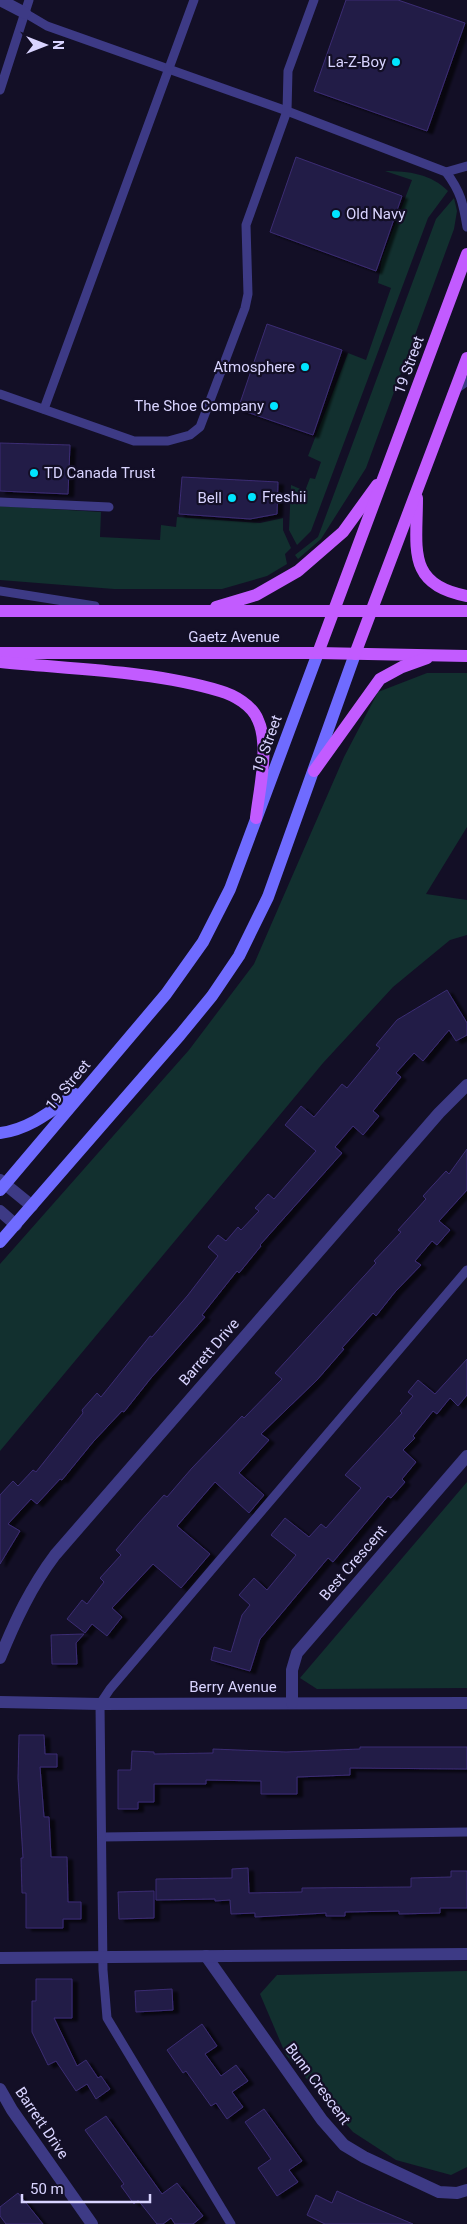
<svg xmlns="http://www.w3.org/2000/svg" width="467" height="2224" font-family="Roboto,sans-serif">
<defs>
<filter id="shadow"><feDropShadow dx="5.5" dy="3" stdDeviation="1" flood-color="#0009"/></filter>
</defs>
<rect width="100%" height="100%" fill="#130f26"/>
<g fill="#12302f">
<path d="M 385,171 C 409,171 431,174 448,191 L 428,218 L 311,531 L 297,545 L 289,530 L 291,485 L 305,491 L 310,478 L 315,479 L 321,462 L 308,456 L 348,353 L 366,360 L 391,288 L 378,283 L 382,259 L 412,180 Z"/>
<path d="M 454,198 L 457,211 L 454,229 L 366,468 L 321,539 L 298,559 L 295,555 L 318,537 L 436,219 Z"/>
<path d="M 0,506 L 101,512 L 100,537 L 160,540 L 161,525 L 176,527 L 177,517 L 260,523 L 283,518 L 283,530 L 291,548 L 285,554 L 287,564 L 267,576 L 222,589 L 114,589 L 0,580 Z"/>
<path d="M 427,673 L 467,673 L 467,827 L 426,894 L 467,900 L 467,935 L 450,940 L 393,987 L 323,1063 L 0,1451 L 0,1264 L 189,1050 L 254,964 L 344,757 L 378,692 Z"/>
<path d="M 467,1482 L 467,1688 L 317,1689 L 300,1678 Z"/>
<path d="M 467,1971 L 467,2167 L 451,2175 L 396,2160 L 353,2132 L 286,2055 L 260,1994 L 277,1975 Z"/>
</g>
<g fill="#241b47" stroke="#3b2d73" filter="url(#shadow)">
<path d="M 346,0 L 398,0 L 465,23 L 427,131 L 314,91 Z"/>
<path d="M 296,157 L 402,196 L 376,271 L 270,232 Z"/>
<path d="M 267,324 L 342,350 L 313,435 L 238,409 Z"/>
<path d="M 0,443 L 70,445 L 68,494 L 0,491 Z"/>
<path d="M 182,477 L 278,482 L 277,514 L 250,519 L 179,514 Z"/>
<path d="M 447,990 L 467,1023 L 467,1035 L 456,1041 L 449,1030 L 423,1061 L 414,1053 L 396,1073 L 401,1077 L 373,1111 L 379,1116 L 363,1135 L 353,1126 L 335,1147 L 342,1153 L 260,1245 L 261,1246 L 239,1273 L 237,1271 L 202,1315 L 205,1317 L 151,1378 L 124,1412 L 122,1411 L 93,1442 L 62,1480 L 60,1479 L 37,1504 L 31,1499 L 8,1524 L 20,1531 L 0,1564 L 0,1495 L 13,1481 L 18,1486 L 33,1470 L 36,1472 L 83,1413 L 82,1410 L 97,1393 L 101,1397 L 150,1336 L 152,1337 L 188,1295 L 218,1256 L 208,1247 L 218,1235 L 226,1241 L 238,1227 L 241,1230 L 259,1211 L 255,1208 L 268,1194 L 274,1199 L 316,1151 L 285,1125 L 301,1106 L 314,1117 L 342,1084 L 347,1088 L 380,1048 L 376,1045 L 397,1020 Z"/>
<path d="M 467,1149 L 467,1190 L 439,1221 L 450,1230 L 437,1245 L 432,1241 L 415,1261 L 421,1265 L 395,1292 L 376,1316 L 373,1313 L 342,1348 L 344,1349 L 317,1380 L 261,1434 L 269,1440 L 239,1473 L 264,1495 L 249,1513 L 215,1482 L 177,1526 L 210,1554 L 181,1588 L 153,1564 L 112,1608 L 122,1617 L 107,1636 L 92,1624 L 85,1633 L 67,1619 L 82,1600 L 87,1604 L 104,1582 L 100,1578 L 121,1555 L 116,1550 L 139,1523 L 164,1495 L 167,1497 L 192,1468 L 242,1416 L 244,1418 L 282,1379 L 275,1373 L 376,1263 L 374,1261 L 401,1232 L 398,1230 L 426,1199 L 423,1196 L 446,1171 L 449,1174 Z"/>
<path d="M 467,1359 L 467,1395 L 458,1406 L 450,1398 L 437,1414 L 433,1411 L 413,1436 L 415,1438 L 403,1450 L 416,1462 L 402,1479 L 405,1482 L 391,1498 L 388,1496 L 333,1562 L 328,1558 L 260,1639 L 250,1671 L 211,1660 L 214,1647 L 231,1652 L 242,1615 L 250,1605 L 239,1595 L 254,1578 L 267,1590 L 296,1555 L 271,1535 L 285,1518 L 309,1537 L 321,1524 L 326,1528 L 361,1488 L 345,1475 L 402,1413 L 400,1411 L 413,1396 L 408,1392 L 418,1380 L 435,1394 Z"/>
<path d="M 84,1634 L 76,1643 L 77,1664 L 52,1664 L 51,1635 Z"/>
<path d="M 19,1735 L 44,1735 L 45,1754 L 57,1754 L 57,1767 L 40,1767 L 44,1817 L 49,1817 L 51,1857 L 67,1857 L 68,1902 L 81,1902 L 81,1919 L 63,1919 L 63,1928 L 26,1928 L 26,1893 L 22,1893 L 21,1858 L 23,1858 L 18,1778 Z"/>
<path d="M 360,1747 L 467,1747 L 467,1769 L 350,1768 L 350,1775 L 297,1777 L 297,1794 L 261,1794 L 261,1781 L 206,1780 L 206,1784 L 154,1784 L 154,1802 L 138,1802 L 138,1809 L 118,1809 L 118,1770 L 131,1770 L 132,1751 L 154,1752 L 154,1754 L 213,1753 L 213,1749 L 286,1752 L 360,1749 Z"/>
<path d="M 248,1868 L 249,1893 L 302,1892 L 302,1888 L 411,1887 L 411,1878 L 451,1877 L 451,1871 L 467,1871 L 467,1908 L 440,1908 L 440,1913 L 399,1914 L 399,1911 L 345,1912 L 345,1916 L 326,1916 L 326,1913 L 255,1917 L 255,1913 L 231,1914 L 230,1900 L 215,1901 L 215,1899 L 156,1900 L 156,1879 L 232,1878 L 232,1869 Z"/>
<path d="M 154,1891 L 154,1918 L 119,1919 L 118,1892 Z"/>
<path d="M 36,1979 L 72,1979 L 72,2018 L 54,2018 L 77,2066 L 86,2060 L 98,2078 L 101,2076 L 110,2089 L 96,2099 L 87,2084 L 76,2091 L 56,2061 L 48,2065 L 32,2032 L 32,2001 L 36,2001 Z"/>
<path d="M 172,1989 L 173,2010 L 136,2012 L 135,1991 Z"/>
<path d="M 202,2024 L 217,2046 L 205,2054 L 221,2076 L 236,2065 L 248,2081 L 232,2092 L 243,2107 L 227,2119 L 216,2103 L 211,2106 L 186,2071 L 183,2073 L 167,2050 Z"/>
<path d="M 264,2109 L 302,2161 L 289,2170 L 298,2182 L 277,2196 L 258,2168 L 271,2159 L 245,2122 Z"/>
<path d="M 106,2116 L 162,2194 L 177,2183 L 203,2216 L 193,2224 L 175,2224 L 171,2218 L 163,2224 L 157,2224 L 138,2200 L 134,2204 L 121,2186 L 124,2184 L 85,2130 Z"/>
<path d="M 337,2191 L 363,2203 L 413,2224 L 325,2224 L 307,2215 L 316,2195 L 332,2203 Z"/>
<path d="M 18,2193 L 43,2224 L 6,2224 L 0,2216 L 0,2207 Z"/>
</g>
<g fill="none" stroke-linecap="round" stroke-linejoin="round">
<g stroke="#3d3a85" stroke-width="9">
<path d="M 25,13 L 47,26 L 287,111 L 446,172 C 461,192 463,203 467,227"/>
<path d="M 0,90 L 29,0"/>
<path d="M 446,172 L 467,166"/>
<path d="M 455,390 L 467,381"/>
<path d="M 0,394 L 134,441 L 168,441 L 190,435 L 200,427 L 245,308 L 248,294 L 246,225 L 287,111 L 288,71 L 314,0"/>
<path d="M 44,409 L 194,0"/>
<path d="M 0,502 L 109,507"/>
<path d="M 0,591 L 95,606"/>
<path d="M 102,1837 L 467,1832"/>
<path d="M 231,2224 L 107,2018 L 103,1970 L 100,1704 L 110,1689 L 467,1270"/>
</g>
<g stroke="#3d3a85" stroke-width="12">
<path d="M 0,0 L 25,13"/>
<path d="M 0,1658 C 15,1621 31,1587 55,1555 L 439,1113 L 467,1085"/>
<path d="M 0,1702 L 100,1704 L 467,1703"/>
<path d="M 292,1703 L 292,1670 L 297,1653 L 467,1456"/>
<path d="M 206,1956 L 322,2120 L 344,2145 L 364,2157 L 439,2192 L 457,2193 L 467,2190"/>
<path d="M 0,1958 L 467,1954"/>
<path d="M 0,2089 L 12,2110 L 92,2224"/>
</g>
<g stroke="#3d3a85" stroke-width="12">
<path d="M 0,1180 L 32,1206"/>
<path d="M 0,1211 L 16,1225"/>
</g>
<g stroke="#6f6bff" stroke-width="12">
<path d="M 0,1133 C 30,1129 51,1111 75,1094"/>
<path d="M 0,1190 L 166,994 L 203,942 L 230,889 L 318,653"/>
<path d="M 0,1242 L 180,1035 L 212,996 L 239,956 L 268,897 L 355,654"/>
</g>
<g stroke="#c25bff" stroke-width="12">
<path d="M 417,498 C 417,548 406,585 467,596"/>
<path d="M 216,607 L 256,595 L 298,571 L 343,532 L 377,485"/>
<path d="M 0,611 L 467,611"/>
<path d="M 0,653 L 318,653 L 467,656"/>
<path d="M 318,653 L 467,254"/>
<path d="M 355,654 L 467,358"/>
<path d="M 0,662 C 69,669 154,671 220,691 C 234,695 252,705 258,720 C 270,745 259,791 256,818"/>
<path d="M 314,771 L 380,679 L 402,667 L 427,658"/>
</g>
</g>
<g fill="#00e5ff" stroke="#130f26" stroke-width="2">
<circle cx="396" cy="62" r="5"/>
<circle cx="336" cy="214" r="5"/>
<circle cx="305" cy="367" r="5"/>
<circle cx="274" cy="406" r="5"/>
<circle cx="34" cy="473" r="5"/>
<circle cx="252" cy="497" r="5"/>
<circle cx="232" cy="498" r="5"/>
</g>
<g text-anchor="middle" stroke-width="4.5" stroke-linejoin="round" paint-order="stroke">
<g font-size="15" fill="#d9d4ff" stroke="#130f26" text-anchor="end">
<text x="386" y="67">La-Z-Boy</text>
<text x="346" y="219" text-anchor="start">Old Navy</text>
<text x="295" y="372">Atmosphere</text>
<text x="264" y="411">The Shoe Company</text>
<text x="44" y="478" text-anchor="start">TD Canada Trust</text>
<text x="262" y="502" text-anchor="start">Freshii</text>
<text x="222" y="503">Bell</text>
</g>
<g font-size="15" fill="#d9d4ff" stroke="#130f26">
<text transform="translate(409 365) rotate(-70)" y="5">19 Street</text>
<text x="234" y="642">Gaetz Avenue</text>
<text transform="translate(267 744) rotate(-70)" y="5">19 Street</text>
<text transform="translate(68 1085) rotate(-50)" y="5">19 Street</text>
<text transform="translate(209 1352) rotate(-49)" y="5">Barrett Drive</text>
<text transform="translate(353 1563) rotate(-49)" y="5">Best Crescent</text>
<text x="233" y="1692">Berry Avenue</text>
<text transform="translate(318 2084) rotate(53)" y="5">Bunn Crescent</text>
<text transform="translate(42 2123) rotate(56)" y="5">Barrett Drive</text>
</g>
</g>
<g transform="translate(45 45) rotate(90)" stroke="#130f26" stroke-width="4" paint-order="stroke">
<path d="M0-4L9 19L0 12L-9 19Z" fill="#d9d4ff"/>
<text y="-8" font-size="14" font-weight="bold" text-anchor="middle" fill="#d9d4ff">N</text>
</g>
<path d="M22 2194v8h128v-8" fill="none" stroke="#d9d4ff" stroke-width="2.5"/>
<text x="30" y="2194" font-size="15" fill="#d9d4ff" stroke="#130f26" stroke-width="4" paint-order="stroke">50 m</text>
</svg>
